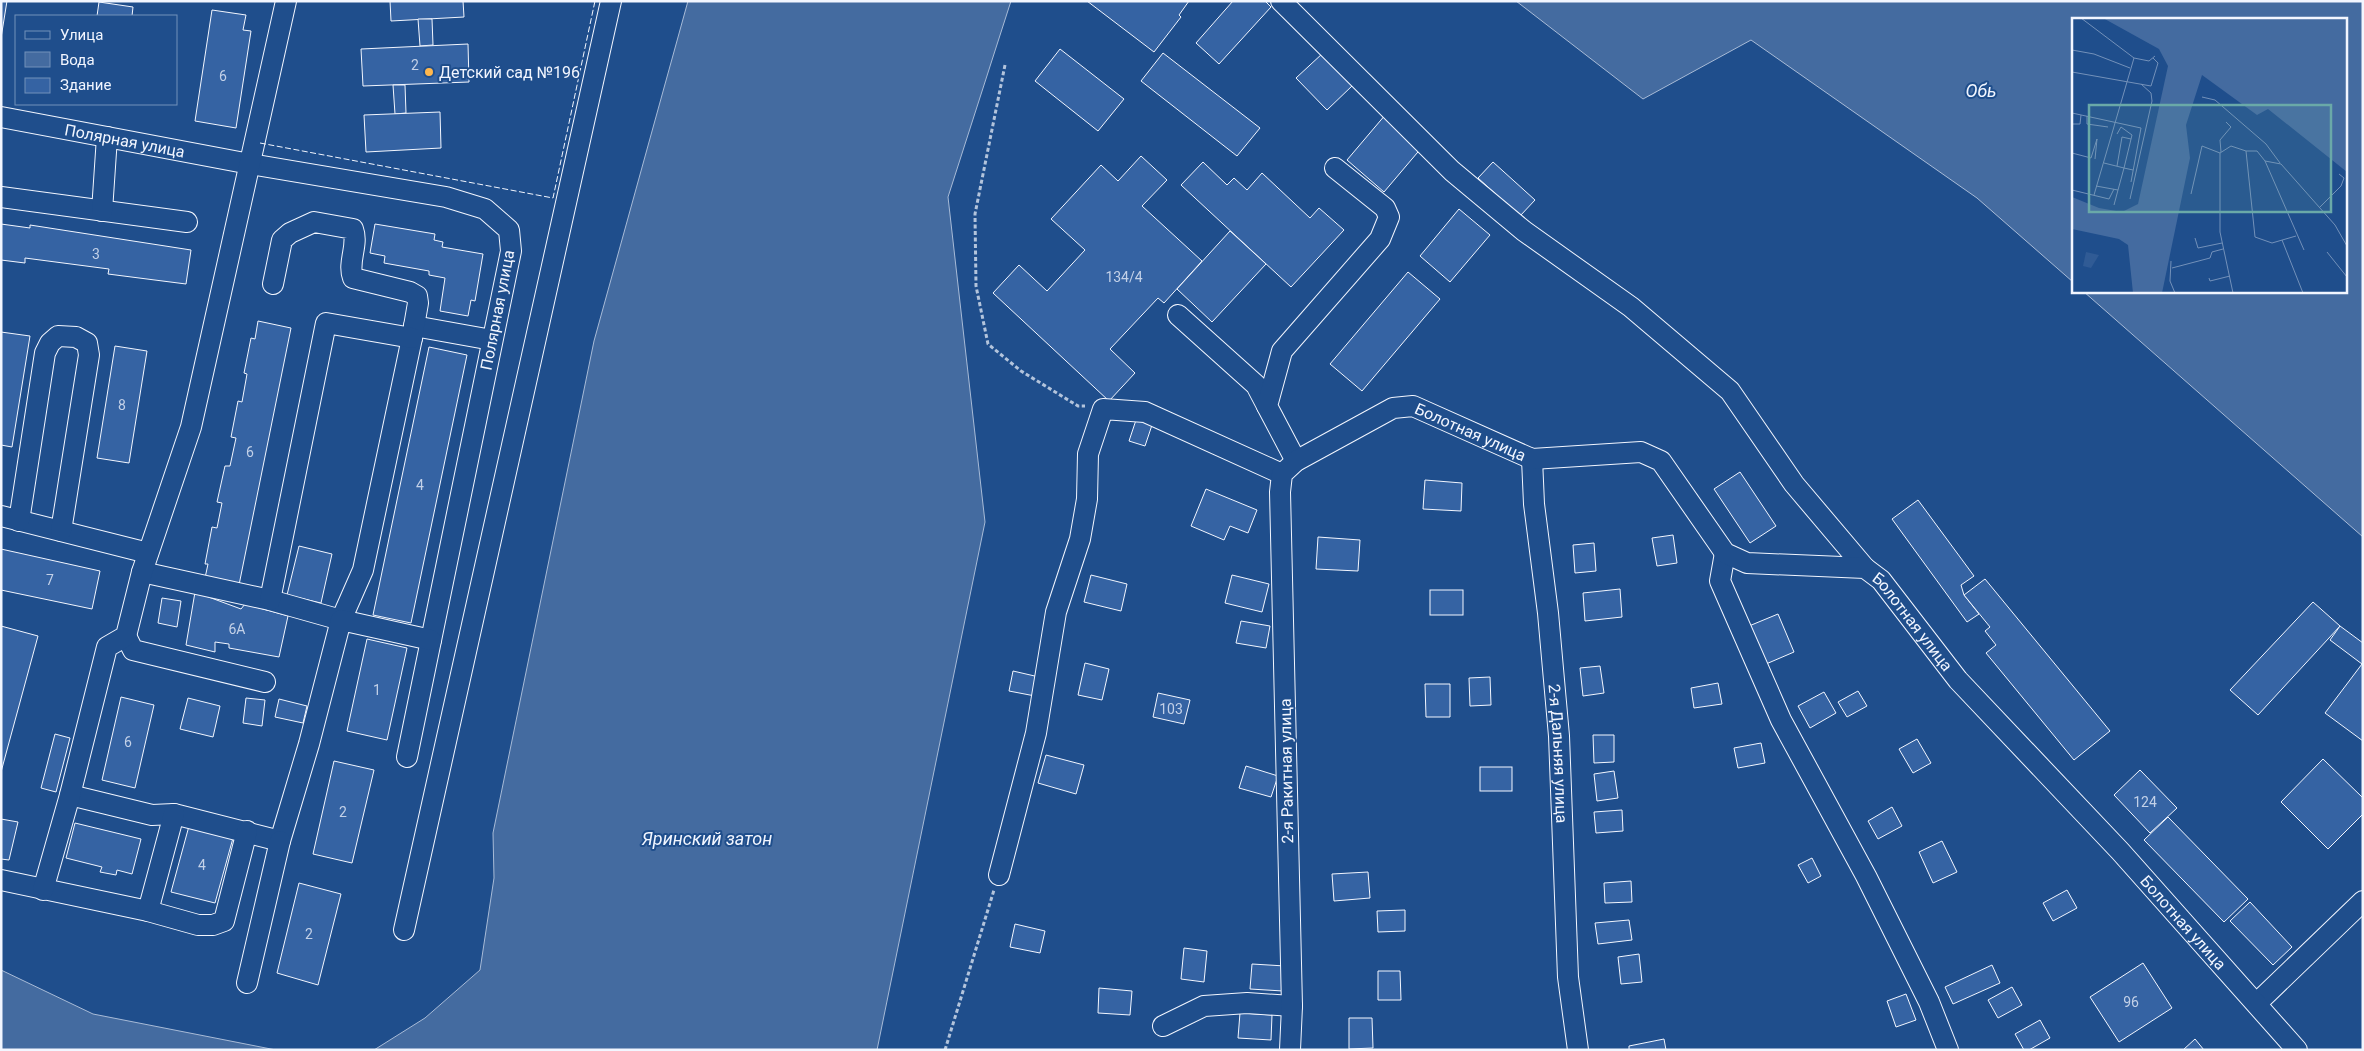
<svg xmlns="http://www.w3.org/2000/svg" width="2364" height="1051" font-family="Roboto,sans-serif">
<rect width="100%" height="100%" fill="#1f4e8c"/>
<g fill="#446ba0" stroke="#a8bbd7">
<path d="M 688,1 L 1011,1 L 948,197 L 985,522 L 877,1050 L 374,1050 L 425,1018 L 480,970 L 494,878 L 493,833 L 594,341 Z"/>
<path d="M 1516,1 L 2363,1 L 2363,537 L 2083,291 L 2345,291 L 2345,19 L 2073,19 L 2073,282 L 1977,198 L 1751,40 L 1643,99 Z"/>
<path d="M 1,970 L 93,1014 L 276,1050 L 1,1050 Z"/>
</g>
<g fill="#3563a3" stroke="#f2f6ff">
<path d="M 1,1 L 7,1 L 1,38 Z"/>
<path d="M 390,1 L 463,1 L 464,17 L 391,21 Z"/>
<path d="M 1087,1 L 1189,1 L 1179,15 L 1181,17 L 1154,52 Z"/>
<path d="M 1233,1 L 1265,1 L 1271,7 L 1219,64 L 1196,43 Z"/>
<path d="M 99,2 L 133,7 L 132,16 L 97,16 Z"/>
<path d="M 212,10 L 246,15 L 243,30 L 251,31 L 236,128 L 195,121 Z"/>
<path d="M 418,19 L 432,19 L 433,45 L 420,46 Z"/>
<path d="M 468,44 L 469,82 L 363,86 L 361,49 Z"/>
<path d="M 1060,49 L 1124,99 L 1098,131 L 1035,81 Z"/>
<path d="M 1163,53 L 1260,128 L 1237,156 L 1141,81 Z"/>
<path d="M 1323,53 L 1353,85 L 1327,110 L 1296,78 Z"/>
<path d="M 393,85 L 405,85 L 406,113 L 395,114 Z"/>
<path d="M 440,112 L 441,148 L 366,152 L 364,115 Z"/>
<path d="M 1386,114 L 1423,146 L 1384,192 L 1347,160 Z"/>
<path d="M 1141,156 L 1167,180 L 1142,206 L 1202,261 L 1164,303 L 1158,298 L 1110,349 L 1135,373 L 1109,401 L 993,293 L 1019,265 L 1047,291 L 1085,250 L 1051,219 L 1101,165 L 1118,181 Z"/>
<path d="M 1203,162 L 1227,185 L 1234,178 L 1247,190 L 1262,173 L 1310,218 L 1319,208 L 1344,230 L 1291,287 L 1181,185 Z"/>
<path d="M 1493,162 L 1535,200 L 1520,216 L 1478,178 Z"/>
<path d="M 1459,209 L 1490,235 L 1450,282 L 1420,256 Z"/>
<path d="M 1,224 L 30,228 L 30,225 L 191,250 L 186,284 L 108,274 L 109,269 L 25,258 L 25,263 L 1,260 Z"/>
<path d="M 375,224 L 435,234 L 434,240 L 443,242 L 442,247 L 483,254 L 475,301 L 471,300 L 468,316 L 440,311 L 445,278 L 429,275 L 429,271 L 384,263 L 385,256 L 370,253 Z"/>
<path d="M 1230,231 L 1266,264 L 1212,322 L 1177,289 Z"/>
<path d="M 1408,272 L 1440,299 L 1362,391 L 1330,364 Z"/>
<path d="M 258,321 L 291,328 L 239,585 L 205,578 L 208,564 L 205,564 L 212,527 L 217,528 L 222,503 L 217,502 L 225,466 L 230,466 L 236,438 L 231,437 L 238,401 L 242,402 L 247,374 L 244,373 L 251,338 L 255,339 Z"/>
<path d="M 1,332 L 30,336 L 12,447 L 1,445 Z"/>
<path d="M 115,346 L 147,351 L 129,463 L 97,458 Z"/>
<path d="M 429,347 L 467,355 L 411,623 L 373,615 Z"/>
<path d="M 1136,420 L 1152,425 L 1145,446 L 1129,441 Z"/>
<path d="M 1740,472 L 1776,526 L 1750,543 L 1714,489 Z"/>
<path d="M 1425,480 L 1462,483 L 1461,511 L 1423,509 Z"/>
<path d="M 1206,489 L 1257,510 L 1248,533 L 1230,526 L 1224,540 L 1191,526 Z"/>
<path d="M 1918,500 L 1974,576 L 1961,585 L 1964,595 L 1979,614 L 1967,622 L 1892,519 Z"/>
<path d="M 1673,535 L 1677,563 L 1657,566 L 1652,538 Z"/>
<path d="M 1318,537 L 1360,540 L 1358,571 L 1316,569 Z"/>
<path d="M 1594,543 L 1596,571 L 1575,573 L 1573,545 Z"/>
<path d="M 299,546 L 332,554 L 321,603 L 287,595 Z"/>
<path d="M 1,549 L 100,571 L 92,609 L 1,590 Z"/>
<path d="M 1091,575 L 1127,584 L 1121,611 L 1084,602 Z"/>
<path d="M 1232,575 L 1269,584 L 1262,612 L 1225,603 Z"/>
<path d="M 1985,579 L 2110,731 L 2074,760 L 1986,653 L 1996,645 L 1985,631 L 1990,627 L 1964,595 Z"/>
<path d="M 1620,589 L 1622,617 L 1585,621 L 1583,593 Z"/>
<rect x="1430" y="590" width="33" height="25"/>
<path d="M 195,592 L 241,609 L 245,604 L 288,616 L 279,657 L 229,648 L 229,644 L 215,642 L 215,652 L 186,645 Z"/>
<path d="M 162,598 L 181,601 L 177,627 L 158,623 Z"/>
<path d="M 2313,602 L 2340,626 L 2258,715 L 2230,690 Z"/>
<path d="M 1778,614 L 1794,652 L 1766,664 L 1749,626 Z"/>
<path d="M 1241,621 L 1270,626 L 1266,648 L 1236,643 Z"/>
<path d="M 1,626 L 38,636 L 1,772 Z"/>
<path d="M 2340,626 L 2363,643 L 2363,741 L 2325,713 L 2362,664 L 2330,640 Z"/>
<path d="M 367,639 L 407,648 L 387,740 L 347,731 Z"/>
<path d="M 1085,663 L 1109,669 L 1102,700 L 1078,695 Z"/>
<path d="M 1600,666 L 1604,693 L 1583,696 L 1580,668 Z"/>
<path d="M 1013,671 L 1039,677 L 1035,696 L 1009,691 Z"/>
<path d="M 1490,677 L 1491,705 L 1470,706 L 1469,678 Z"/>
<path d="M 1718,683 L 1722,704 L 1694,708 L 1691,688 Z"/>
<path d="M 1425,684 L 1450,684 L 1450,717 L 1426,717 Z"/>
<path d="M 1858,691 L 1867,706 L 1847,717 L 1838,702 Z"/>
<path d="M 1824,692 L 1836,713 L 1810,728 L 1798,706 Z"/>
<path d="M 1158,693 L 1190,700 L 1184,724 L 1153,717 Z"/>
<path d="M 121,697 L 154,705 L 135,788 L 102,780 Z"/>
<path d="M 188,698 L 220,706 L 213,737 L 180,729 Z"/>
<path d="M 246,698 L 265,700 L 262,726 L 243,723 Z"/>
<path d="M 279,699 L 307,706 L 303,723 L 275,717 Z"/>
<path d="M 55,734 L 70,738 L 56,792 L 41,788 Z"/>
<path d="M 1593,735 L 1614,735 L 1614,762 L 1594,763 Z"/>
<path d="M 1917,739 L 1931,763 L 1913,773 L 1899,749 Z"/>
<path d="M 1761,743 L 1765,763 L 1738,768 L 1734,748 Z"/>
<path d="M 1046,755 L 1084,765 L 1076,794 L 1038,783 Z"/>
<path d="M 2323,759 L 2363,798 L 2363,814 L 2328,849 L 2281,802 Z"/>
<path d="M 334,761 L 374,770 L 352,863 L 313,854 Z"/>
<path d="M 1246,766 L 1278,776 L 1271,797 L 1239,788 Z"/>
<rect x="1480" y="767" width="32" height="24"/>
<path d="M 2140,770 L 2177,808 L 2150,833 L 2114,795 Z"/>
<path d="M 1614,771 L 1618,798 L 1597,801 L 1594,774 Z"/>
<path d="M 1892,807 L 1902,826 L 1878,839 L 1868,821 Z"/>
<path d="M 1622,810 L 1623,831 L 1596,833 L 1594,812 Z"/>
<path d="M 2168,817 L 2248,899 L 2224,922 L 2144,840 Z"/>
<path d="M 1,819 L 18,822 L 9,860 L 1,859 Z"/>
<path d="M 75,823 L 141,839 L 132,874 L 117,870 L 116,875 L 100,872 L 102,867 L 66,858 Z"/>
<path d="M 189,826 L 233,838 L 215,903 L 171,892 Z"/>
<path d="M 1942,841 L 1957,872 L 1933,883 L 1919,852 Z"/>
<path d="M 1812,858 L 1821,876 L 1808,883 L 1798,865 Z"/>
<path d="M 1368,872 L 1370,898 L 1334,901 L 1332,874 Z"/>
<path d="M 1631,881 L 1632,902 L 1605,903 L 1604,883 Z"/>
<path d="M 299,883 L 341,894 L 318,985 L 277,973 Z"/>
<path d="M 2067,890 L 2077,908 L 2053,921 L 2043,903 Z"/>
<path d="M 2250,902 L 2292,947 L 2273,965 L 2230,921 Z"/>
<path d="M 1405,910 L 1405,931 L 1378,932 L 1377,911 Z"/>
<path d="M 1629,920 L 1632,940 L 1598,944 L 1595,923 Z"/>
<path d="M 1015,924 L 1045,931 L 1040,953 L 1010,947 Z"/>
<path d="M 1184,948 L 1207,951 L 1204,982 L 1181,979 Z"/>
<path d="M 1639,954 L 1642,982 L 1621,984 L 1618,957 Z"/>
<path d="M 2143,963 L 2172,1008 L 2119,1042 L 2090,997 Z"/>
<path d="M 1252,964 L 1285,966 L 1283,991 L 1250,989 Z"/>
<path d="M 1992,965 L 2000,983 L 1953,1004 L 1945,987 Z"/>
<path d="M 1378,971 L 1400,971 L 1401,1000 L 1378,1000 Z"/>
<path d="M 2012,987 L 2022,1005 L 1998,1018 L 1988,1000 Z"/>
<path d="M 1099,988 L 1132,991 L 1130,1015 L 1098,1013 Z"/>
<path d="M 1906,994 L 1916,1020 L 1896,1027 L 1887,1001 Z"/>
<path d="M 1240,1013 L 1272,1015 L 1271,1040 L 1238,1038 Z"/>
<path d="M 1349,1018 L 1372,1018 L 1373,1048 L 1349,1049 Z"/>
<path d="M 2040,1020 L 2050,1038 L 2029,1050 L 2024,1050 L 2015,1034 Z"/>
<path d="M 1664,1039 L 1666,1050 L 1629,1050 L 1629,1046 Z"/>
<path d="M 2195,1039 L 2204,1050 L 2183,1050 Z"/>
</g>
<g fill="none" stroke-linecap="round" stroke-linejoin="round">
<g stroke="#f2f6ff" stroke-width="22">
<g id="minor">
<path d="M 1281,1 L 1452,171 L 1524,231 L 1631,307 L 1730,391 L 1794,484 L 1865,568"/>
<path id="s1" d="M 1,117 L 250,164 L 446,197 L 485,209 L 509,230 L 511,251 L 407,757"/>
<path d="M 1,197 L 187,222"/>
<path d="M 102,211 L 107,137"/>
<path d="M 1178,315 L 1256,385 L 1267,406"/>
<path d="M 414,326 L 492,340"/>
<path id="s2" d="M 1532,459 L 1534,504 L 1548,613 L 1559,736 L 1568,977 L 1578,1050"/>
<path d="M 1296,461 L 1267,406 L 1282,351 L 1380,239 L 1389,217 L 1385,208 L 1335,168"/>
<path d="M 1,516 L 148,553"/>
<path d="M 19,521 L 45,353 L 50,343 L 58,336 L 76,337 L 87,343 L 89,355 L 61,531"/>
<path d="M 1725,553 L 1720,581 L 1781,720 L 1866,876 L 1929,1002 L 1948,1050"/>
<path d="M 142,572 L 270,600 L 341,620 L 363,570 L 412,338 L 418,303 L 417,296 L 410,292 L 353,278 C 347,262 359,245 353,229 L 314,222 L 290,233 L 282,240 L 273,284"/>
<path d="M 270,600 L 326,323 L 412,338"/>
<path d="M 126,636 L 133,650 L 265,682"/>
<path d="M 70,795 L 152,815 L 174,814 L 280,841 L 309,744 L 341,620 L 431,640"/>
<path d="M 999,875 L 1036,733 L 1056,612 L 1080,539 L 1087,499 L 1088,454 L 1103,409 L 1145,412 L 1282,474"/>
<path d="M 1,880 L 148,911 L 198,925 L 213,925 L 224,921 L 247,831"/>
<path d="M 43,890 L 70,795 L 107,647 L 126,636 L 142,572 L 191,427 L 286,1"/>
<path d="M 148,911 L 174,814"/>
<path d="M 404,930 L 611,1"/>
<path d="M 247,983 L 280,841"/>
<path d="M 2257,1003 L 2363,901"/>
<path d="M 1163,1026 L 1204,1006 L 1247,1003 L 1292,1006"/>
<path id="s3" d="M 1290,1050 L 1292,1006 L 1280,492 L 1282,474 L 1296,461 L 1393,408 L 1413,406 L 1532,459 L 1641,452 L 1661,461 L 1725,553 L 1747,563 L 1865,568 L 1881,580 L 1958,680 L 2120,851 L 2297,1050"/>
</g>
</g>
<g stroke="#b3c4dc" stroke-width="3" stroke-dasharray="4 2.5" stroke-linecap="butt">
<path d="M 1005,65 L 975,214 L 976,286 L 988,344 L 1021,371 L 1078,406 L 1085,406"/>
<path d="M 945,1050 L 994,890"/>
</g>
<use href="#minor" stroke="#1f4e8c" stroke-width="20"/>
<path stroke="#f2f6ff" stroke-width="1" stroke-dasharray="6 2.5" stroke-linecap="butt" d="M 260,143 L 553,198 L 595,1"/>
</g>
<circle fill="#ffb74d" stroke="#1f4e8c" stroke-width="2" cx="429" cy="72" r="5"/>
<g text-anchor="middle" stroke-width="4" stroke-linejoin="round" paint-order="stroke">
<g font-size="14" fill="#c3d1e8">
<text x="415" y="70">2</text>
<text x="223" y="81">6</text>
<text x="96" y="259">3</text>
<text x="1124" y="282">134/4</text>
<text x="122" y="410">8</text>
<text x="250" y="457">6</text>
<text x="420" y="490">4</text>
<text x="50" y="585">7</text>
<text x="237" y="634">6А</text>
<text x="377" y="695">1</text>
<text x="1171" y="714">103</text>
<text x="128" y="747">6</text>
<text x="2145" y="807">124</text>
<text x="343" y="817">2</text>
<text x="202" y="870">4</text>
<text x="309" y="939">2</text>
<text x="2131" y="1007">96</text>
</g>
<g font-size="16" fill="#f2f6ff" stroke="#1f4e8c" text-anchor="start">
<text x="439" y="78">Детский сад №196</text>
</g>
<g font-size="16" fill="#f2f6ff" stroke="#1f4e8c">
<text dy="6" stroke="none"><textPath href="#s1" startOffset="126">Полярная улица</textPath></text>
<text transform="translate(497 310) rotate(-79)" y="6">Полярная улица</text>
<text dy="6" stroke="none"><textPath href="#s3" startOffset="789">Болотная улица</textPath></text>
<text dy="6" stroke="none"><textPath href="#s3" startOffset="1314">Болотная улица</textPath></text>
<text dy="6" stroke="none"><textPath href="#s2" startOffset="296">2-я Дальняя улица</textPath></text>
<text transform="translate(1286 771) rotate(-91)" y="6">2-я Ракитная улица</text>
<text dy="6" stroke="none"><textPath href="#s3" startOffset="1719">Болотная улица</textPath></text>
</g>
<g font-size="18" font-style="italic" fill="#f2f6ff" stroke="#1f4e8c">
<text x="1981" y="97">Обь</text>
<text x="707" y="845">Яринский затон</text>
</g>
</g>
<g transform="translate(2072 18)">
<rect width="275" height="275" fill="#1f4e8c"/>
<path d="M 14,234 L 27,237 L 19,250 L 11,248 Z" fill="#305b95"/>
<path d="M 31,0 L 275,0 L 275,154 L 196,91 L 185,97 L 130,57 L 114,107 L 118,140 L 90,275 L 61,275 L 56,227 L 47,221 L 0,211 L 0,179 L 27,190 L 50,194 L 66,186 L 96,48 L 87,31 Z" fill="#446ba0"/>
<path fill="none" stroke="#7391ba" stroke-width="1" d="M 9,0 L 62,40 L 77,43 L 83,38M 0,32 L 22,36 L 58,50M 0,54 L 79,68 L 86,45 L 81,40M 130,79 L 143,82 L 194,126 L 208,145M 0,95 L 69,110 L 59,164M 15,98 L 15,106 L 36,109M 1,106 L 8,106 L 9,97M 174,133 L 183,219 L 200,225 L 224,218M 149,134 L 148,122 L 159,109 L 154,104M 0,135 L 19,140M 19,140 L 25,121 L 23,141M 193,143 L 232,232M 32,145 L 52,150 L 60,117 L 49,109 L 45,116M 45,148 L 50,119 L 59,121M 24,168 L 46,172 L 52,150 L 61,152M 0,172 L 37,181 L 42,171M 119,176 L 130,128 L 148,135M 22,177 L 62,40M 58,181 L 80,83 L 79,75 L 69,66M 42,187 L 46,172M 248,189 L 269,168 L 272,160 L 267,156M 123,220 L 126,230 L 150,225M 210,222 L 231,275M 255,234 L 275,259M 99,243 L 98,263 L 103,275M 100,250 L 138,240 L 140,234 L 151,231M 137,260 L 138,263 L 158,258M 161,275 L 148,214 L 148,135 L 159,128 L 174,133 L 185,133 L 193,143 L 209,146 L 263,207 L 275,228"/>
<path fill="#6aa9a8" fill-opacity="0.15" stroke="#6aa9a8" stroke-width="2.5" d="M 17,87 L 259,87 L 259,194 L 17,194 Z"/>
<rect width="275" height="275" fill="none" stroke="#f2f6ff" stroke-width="2.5"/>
</g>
<rect width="2364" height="1051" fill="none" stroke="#f2f6ff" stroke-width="5"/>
<rect x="15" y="15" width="162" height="90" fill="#1f4e8c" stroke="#7391ba"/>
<rect x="25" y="31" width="25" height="8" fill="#1f4e8c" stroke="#7391ba"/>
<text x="60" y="40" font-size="15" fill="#f2f6ff">Улица</text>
<rect x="25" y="52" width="25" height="15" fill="#446ba0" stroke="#7391ba"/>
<text x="60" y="65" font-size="15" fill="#f2f6ff">Вода</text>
<rect x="25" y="78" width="25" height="15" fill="#3563a3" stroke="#7391ba"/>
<text x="60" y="90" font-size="15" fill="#f2f6ff">Здание</text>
</svg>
